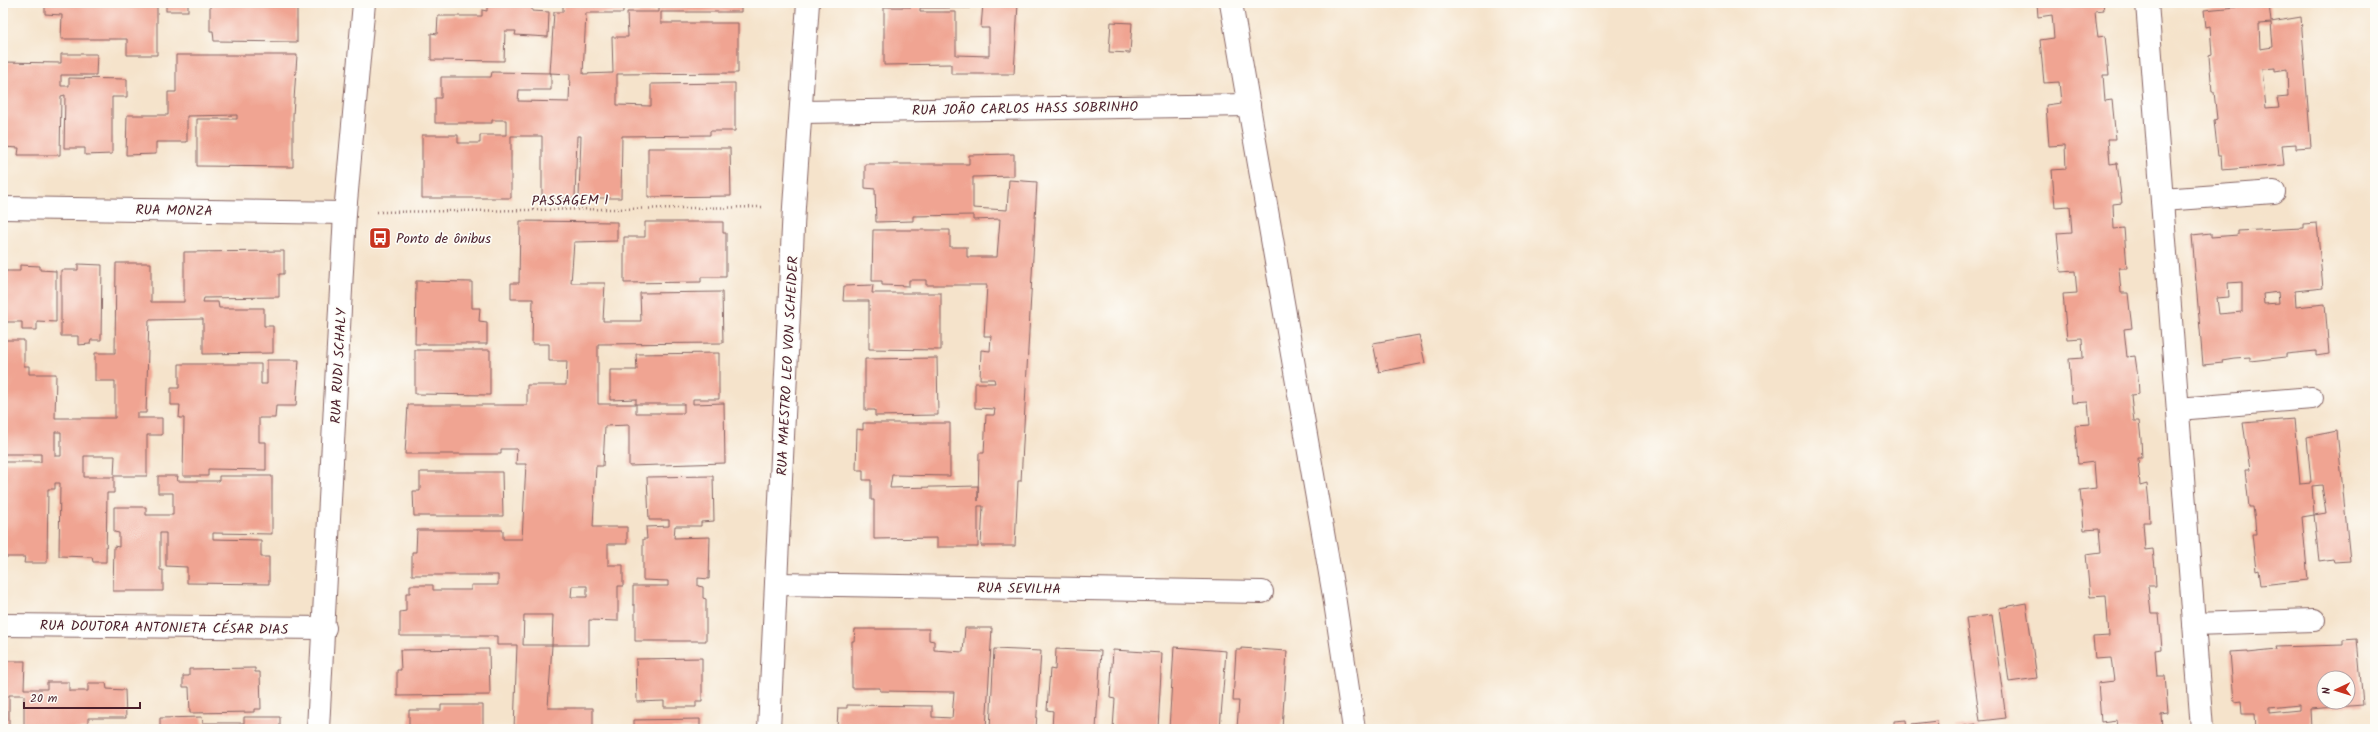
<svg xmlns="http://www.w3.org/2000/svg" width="2378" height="732" font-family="Kalam,sans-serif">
<rect width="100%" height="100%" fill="#fdfcf7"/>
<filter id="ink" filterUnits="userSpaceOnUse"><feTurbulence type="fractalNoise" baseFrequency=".025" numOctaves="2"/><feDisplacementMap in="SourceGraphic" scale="8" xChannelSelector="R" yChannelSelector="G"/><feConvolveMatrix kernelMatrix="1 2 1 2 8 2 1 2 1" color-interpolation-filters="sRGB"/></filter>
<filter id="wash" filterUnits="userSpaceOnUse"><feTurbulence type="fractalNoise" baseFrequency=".012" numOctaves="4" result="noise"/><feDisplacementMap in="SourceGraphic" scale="16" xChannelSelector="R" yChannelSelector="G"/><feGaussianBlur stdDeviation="0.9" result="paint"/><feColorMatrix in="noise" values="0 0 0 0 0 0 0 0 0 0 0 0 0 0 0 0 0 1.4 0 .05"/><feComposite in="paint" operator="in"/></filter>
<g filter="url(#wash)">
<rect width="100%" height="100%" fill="#f5e3cb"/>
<g id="blocks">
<g fill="#f0a492" fill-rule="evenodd">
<path d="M 45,3 L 157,3 L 157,55 L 127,55 L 127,39 L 61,39 L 62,15 L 45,14 Z"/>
<rect x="166" y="3" width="22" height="8"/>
<path d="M 214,3 L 297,3 L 297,42 L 214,41 L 213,31 L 210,31 L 210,5 L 214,5 Z"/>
<path d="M 487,3 L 532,3 L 532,11 L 549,12 L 548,37 L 515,35 L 516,31 L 505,31 L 504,61 L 431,60 L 431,33 L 437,34 L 438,16 L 482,16 L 482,10 L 487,11 Z"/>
<path d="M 563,3 L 623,3 L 623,13 L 586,13 L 583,74 L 613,73 L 612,37 L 628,37 L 627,12 L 659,12 L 659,3 L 741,3 L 741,12 L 661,12 L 661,23 L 738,23 L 738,73 L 617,74 L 617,105 L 651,106 L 651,84 L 735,83 L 735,131 L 710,131 L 710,135 L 622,136 L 621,198 L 579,198 L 581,136 L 577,136 L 575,198 L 542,198 L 542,136 L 511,136 L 511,198 L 422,198 L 422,135 L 458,135 L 458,143 L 480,143 L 480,135 L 506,135 L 506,120 L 492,120 L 492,123 L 435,123 L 435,98 L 441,98 L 441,77 L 491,77 L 492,72 L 551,73 L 551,90 L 519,90 L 518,101 L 569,102 L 570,74 L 550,73 L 554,12 L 563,12 Z"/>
<path d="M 911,3 L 970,3 L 970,8 L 920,8 L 920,12 L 956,12 L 956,55 L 989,56 L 989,28 L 981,28 L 983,3 L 1018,3 L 1014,74 L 951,74 L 951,64 L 884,65 L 884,7 L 911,7 Z"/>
<path d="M 2037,3 L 2103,3 L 2104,10 L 2095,11 L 2096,22 L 2098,37 L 2105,36 L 2109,75 L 2103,75 L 2105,101 L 2112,100 L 2116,139 L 2108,139 L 2110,164 L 2117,163 L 2122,203 L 2113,204 L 2114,229 L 2124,228 L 2127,268 L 2119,268 L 2121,293 L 2128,293 L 2130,312 L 2132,328 L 2124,329 L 2127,357 L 2135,356 L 2138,377 L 2139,394 L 2131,395 L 2132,406 L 2134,421 L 2139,421 L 2141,439 L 2142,458 L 2138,458 L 2140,486 L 2147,484 L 2149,503 L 2150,522 L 2143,522 L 2145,550 L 2153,549 L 2155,568 L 2156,586 L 2148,586 L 2151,614 L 2159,614 L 2162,649 L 2155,650 L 2157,676 L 2165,676 L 2168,713 L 2161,714 L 2162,729 L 2118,729 L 2117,720 L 2101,722 L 2098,683 L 2114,681 L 2111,658 L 2095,659 L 2093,637 L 2109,636 L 2106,596 L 2090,597 L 2086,554 L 2101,552 L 2099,529 L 2084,530 L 2080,490 L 2096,488 L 2094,462 L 2078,464 L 2075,425 L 2090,424 L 2088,402 L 2072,403 L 2069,359 L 2083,358 L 2082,338 L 2067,339 L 2063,294 L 2077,293 L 2075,271 L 2061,272 L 2057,233 L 2072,232 L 2070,206 L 2055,207 L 2052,170 L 2066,169 L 2065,145 L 2049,146 L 2046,105 L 2061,103 L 2060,92 L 2059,82 L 2044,83 L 2040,40 L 2054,38 L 2053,26 L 2052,15 L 2038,17 Z"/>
<path d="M 2269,4 L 2271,22 L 2301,17 L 2311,147 L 2296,148 L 2296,144 L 2282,145 L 2284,165 L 2222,170 L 2221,156 L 2218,156 L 2214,120 L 2217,119 L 2214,92 L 2212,92 L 2209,56 L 2212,55 L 2210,26 L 2206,27 L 2204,10 ZM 2271,23 L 2273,47 L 2260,49 L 2259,24 ZM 2275,68 L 2275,71 L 2287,69 L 2288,97 L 2277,98 L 2279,107 L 2266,108 L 2262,69 Z"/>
<path d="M 1111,22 L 1132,23 L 1130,53 L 1109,52 Z"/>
<path d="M 61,54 L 97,54 L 96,75 L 61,75 L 61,86 L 69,86 L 69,78 L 127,79 L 127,97 L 112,97 L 112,154 L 85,155 L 85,148 L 64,148 L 65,95 L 61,96 L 60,155 L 18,155 L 19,148 L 3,147 L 3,62 L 61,63 Z"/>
<path d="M 176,55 L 297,55 L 293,115 L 293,167 L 197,166 L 197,119 L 237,119 L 237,115 L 187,116 L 187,142 L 156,142 L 156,154 L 126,155 L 127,115 L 168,115 L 168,92 L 176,92 Z"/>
<path d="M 648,148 L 730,148 L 731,196 L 648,197 Z"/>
<path d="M 1014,154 L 1014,176 L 973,177 L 973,208 L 1007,210 L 1009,180 L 1037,182 L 1021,481 L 1018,481 L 1015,546 L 981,546 L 983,506 L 978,506 L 978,547 L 937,547 L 937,538 L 874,539 L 874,500 L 871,500 L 871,480 L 863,480 L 863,470 L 856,470 L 857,429 L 863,430 L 863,423 L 950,423 L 950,476 L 892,475 L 890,488 L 978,486 L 978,501 L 979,453 L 984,453 L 986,415 L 994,415 L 995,409 L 975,408 L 975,383 L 995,383 L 994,379 L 980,379 L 981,350 L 990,351 L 991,336 L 984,336 L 987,285 L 926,285 L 926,280 L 909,280 L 909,286 L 882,285 L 882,281 L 872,281 L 873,230 L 950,230 L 950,247 L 967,247 L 967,257 L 997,257 L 1000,219 L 973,220 L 973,215 L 913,216 L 913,221 L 876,222 L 875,189 L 865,188 L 865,164 L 969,164 L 969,155 Z"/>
<path d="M 520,221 L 617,222 L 617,241 L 574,242 L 571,283 L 605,283 L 603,321 L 641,321 L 640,293 L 722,292 L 723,343 L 598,344 L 598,404 L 636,404 L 636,413 L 684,413 L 684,404 L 636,404 L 636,399 L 610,400 L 610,370 L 637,370 L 636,354 L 719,353 L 719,399 L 693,399 L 693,404 L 724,403 L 725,463 L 629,466 L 629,425 L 605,426 L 603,466 L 596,466 L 593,527 L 627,527 L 627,544 L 608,544 L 608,565 L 623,565 L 623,586 L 618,586 L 618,621 L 589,620 L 589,645 L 552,645 L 553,615 L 524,615 L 523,645 L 552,645 L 548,708 L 593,708 L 593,729 L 514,729 L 517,645 L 497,645 L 497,636 L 400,636 L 400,612 L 406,611 L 406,593 L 410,593 L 410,585 L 433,585 L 433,590 L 471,590 L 471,585 L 498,585 L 498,575 L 412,575 L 412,552 L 416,552 L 417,530 L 503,530 L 503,539 L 522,539 L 526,464 L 516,464 L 517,449 L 501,449 L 501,454 L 405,454 L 408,405 L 527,405 L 527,385 L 566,385 L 567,361 L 549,361 L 549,344 L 532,344 L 533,299 L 511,299 L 511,283 L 519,283 ZM 572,586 L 587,586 L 587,597 L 571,597 Z"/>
<path d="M 645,222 L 723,222 L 723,233 L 726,233 L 726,277 L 701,277 L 701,282 L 624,283 L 624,237 L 645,237 Z"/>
<path d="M 2317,223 L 2323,288 L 2295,291 L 2296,307 L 2325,304 L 2329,354 L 2316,356 L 2316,351 L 2286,354 L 2286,357 L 2250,361 L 2250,357 L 2234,358 L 2222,360 L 2223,363 L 2203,365 L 2192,235 L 2211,233 L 2211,237 L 2238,235 L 2238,231 L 2303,228 L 2303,224 ZM 2242,282 L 2242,312 L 2219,314 L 2217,298 L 2229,297 L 2228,283 ZM 2278,292 L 2279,303 L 2264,304 L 2263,294 Z"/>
<path d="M 284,251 L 284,274 L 279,274 L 279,297 L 204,298 L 203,302 L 218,302 L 219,308 L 264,308 L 264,326 L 273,326 L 273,353 L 203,354 L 203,319 L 149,320 L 146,413 L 137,413 L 137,418 L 162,418 L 162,435 L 147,435 L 147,476 L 114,476 L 115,456 L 84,456 L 84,477 L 114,477 L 114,493 L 107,493 L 106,562 L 93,562 L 92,557 L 59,556 L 60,483 L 55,483 L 55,489 L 48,489 L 47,563 L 24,563 L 25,557 L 3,557 L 4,462 L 41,462 L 41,454 L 3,454 L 3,340 L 24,340 L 24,366 L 29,366 L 29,374 L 56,374 L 55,418 L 115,418 L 115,381 L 95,381 L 95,353 L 115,353 L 116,263 L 151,263 L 151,302 L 184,302 L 184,252 ZM 55,432 L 61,432 L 61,456 L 55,456 Z"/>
<path d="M 78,264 L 102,265 L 101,340 L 91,340 L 90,344 L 78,345 L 78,336 L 61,336 L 61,270 L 78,270 Z"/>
<path d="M 20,265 L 40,266 L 40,270 L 56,271 L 56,322 L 37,321 L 37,330 L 22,330 L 22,322 L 4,322 L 4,271 L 20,271 Z"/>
<path d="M 416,281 L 472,282 L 472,308 L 480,308 L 479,321 L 487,322 L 487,344 L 415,344 Z"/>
<path d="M 873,285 L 872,293 L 941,293 L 941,350 L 869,349 L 869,301 L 843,301 L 844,286 Z"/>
<path d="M 1419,335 L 1425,363 L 1379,372 L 1373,343 Z"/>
<path d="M 415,350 L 490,350 L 490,395 L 415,394 Z"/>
<path d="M 937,358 L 938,415 L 875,416 L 875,410 L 865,410 L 865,359 Z"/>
<path d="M 267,360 L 299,360 L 296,406 L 276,406 L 275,418 L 259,418 L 259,442 L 266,442 L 266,470 L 208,469 L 208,476 L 183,476 L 184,418 L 179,418 L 180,405 L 171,405 L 171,388 L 179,388 L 179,364 L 261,364 L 261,384 L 267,384 Z"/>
<path d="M 2294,419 L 2300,484 L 2311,483 L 2307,437 L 2337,431 L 2350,561 L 2334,562 L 2333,559 L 2319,561 L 2314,515 L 2302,517 L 2308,580 L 2261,585 L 2259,570 L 2256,571 L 2252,534 L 2256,534 L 2255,521 L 2253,507 L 2249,507 L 2245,470 L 2250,470 L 2243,423 ZM 2322,485 L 2326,513 L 2314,515 L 2312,486 Z"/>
<path d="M 420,472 L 502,472 L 503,516 L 414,516 L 413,491 L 420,491 Z"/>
<path d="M 158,476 L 178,476 L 177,481 L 219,481 L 219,476 L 272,476 L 272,534 L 213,533 L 213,539 L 261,540 L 261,557 L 269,557 L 269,584 L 187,583 L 187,567 L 166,566 L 166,533 L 160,533 L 160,570 L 163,570 L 163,591 L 113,591 L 114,546 L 119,547 L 119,533 L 114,532 L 114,507 L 146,507 L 146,515 L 173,515 L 173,493 L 158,493 Z"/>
<path d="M 713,476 L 714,521 L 701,522 L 701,526 L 675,526 L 674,538 L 710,537 L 709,579 L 698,578 L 698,586 L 703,587 L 703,598 L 706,599 L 706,641 L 635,641 L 635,605 L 633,605 L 633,586 L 668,586 L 668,581 L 643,580 L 643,539 L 647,539 L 646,527 L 669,526 L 669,520 L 649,520 L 647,477 Z"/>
<path d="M 2026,603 L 2037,678 L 2009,682 L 1999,608 Z"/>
<path d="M 1992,615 L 2006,718 L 1980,721 L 1966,618 Z"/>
<path d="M 965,628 L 992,628 L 986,729 L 837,729 L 838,708 L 847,708 L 847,705 L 932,706 L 932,717 L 952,718 L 954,692 L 880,691 L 880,688 L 852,688 L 852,641 L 854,641 L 855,629 L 929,629 L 929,640 L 934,641 L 934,650 L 963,652 Z"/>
<path d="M 2357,639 L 2363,705 L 2310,709 L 2311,729 L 2256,729 L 2255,714 L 2242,714 L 2241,701 L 2234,702 L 2230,652 L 2248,651 L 2248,653 L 2277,650 L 2276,647 L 2343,645 L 2343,640 ZM 2324,678 L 2348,678 L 2348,702 L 2324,702 ZM 2299,705 L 2299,710 L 2269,713 L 2269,708 Z"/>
<path d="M 1174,647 L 1226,651 L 1220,729 L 1169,729 Z"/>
<path d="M 1241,648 L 1287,651 L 1282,729 L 1237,728 L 1239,701 L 1233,701 L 1236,650 L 1241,650 Z"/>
<path d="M 489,649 L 490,695 L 397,696 L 397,670 L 401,670 L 400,650 Z"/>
<path d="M 994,649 L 1041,651 L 1036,729 L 990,729 Z"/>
<path d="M 1056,649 L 1101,651 L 1096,729 L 1052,729 L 1053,711 L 1047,710 L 1050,669 L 1055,670 Z"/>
<path d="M 1113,650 L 1162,653 L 1158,729 L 1113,729 L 1115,699 L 1110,698 Z"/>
<path d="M 702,658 L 702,701 L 696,701 L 696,707 L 664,707 L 664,701 L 637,702 L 636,659 Z"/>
<path d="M 6,661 L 25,661 L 24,689 L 47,689 L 47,682 L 69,682 L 69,691 L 88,691 L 88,683 L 106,683 L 107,689 L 125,690 L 126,718 L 88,718 L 88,729 L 3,729 L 3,681 L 6,681 ZM 9,695 L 24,695 L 24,727 L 9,727 Z"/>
<path d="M 255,668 L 255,672 L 260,672 L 261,709 L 254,709 L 254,712 L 190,713 L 189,687 L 183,687 L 183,676 L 189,676 L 189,669 Z"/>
<path d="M 441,705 L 483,705 L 483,729 L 409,729 L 409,710 L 441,710 Z"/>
<path d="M 202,717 L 203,723 L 244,723 L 244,717 L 280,717 L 280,729 L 160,729 L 160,718 Z"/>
<path d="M 700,719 L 700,729 L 634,729 L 634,720 Z"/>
<path d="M 1906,720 L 1907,729 L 1894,729 L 1894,721 Z"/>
<path d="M 1937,721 L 1938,729 L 1912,729 L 1912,724 Z"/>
<path d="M 1976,724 L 1977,729 L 1954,729 L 1954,728 Z"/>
</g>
</g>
</g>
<g filter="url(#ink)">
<use href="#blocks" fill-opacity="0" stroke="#866463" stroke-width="1"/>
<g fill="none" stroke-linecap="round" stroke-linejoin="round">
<g stroke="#866463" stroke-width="24">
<g id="minor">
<path d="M 1231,3 L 1334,596 L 1354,729"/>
<path d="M 2147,3 L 2202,729"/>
<path d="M 802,112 L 1249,105"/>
<path d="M 2162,200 L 2274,192"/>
<path d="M 3,208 L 345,213"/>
<path d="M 2178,409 L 2312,398"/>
<path d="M 776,584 L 1262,592"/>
<path d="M 2194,624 L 2314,620"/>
<path d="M 3,625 L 325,628"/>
<path d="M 769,729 L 794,207 L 808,3"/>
</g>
</g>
<g stroke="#866463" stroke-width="24">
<path id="tertiary" d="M 318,729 L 345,213 L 364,3"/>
</g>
<path stroke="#866463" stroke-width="2.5" stroke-dasharray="1 3" stroke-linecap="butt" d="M 377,212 L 762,207"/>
<use href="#minor" stroke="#fff" stroke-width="22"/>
<use href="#tertiary" stroke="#fff" stroke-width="22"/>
</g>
</g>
<defs>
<g id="bus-square" transform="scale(1.15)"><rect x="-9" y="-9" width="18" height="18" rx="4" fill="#c8321e" stroke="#fdfcf7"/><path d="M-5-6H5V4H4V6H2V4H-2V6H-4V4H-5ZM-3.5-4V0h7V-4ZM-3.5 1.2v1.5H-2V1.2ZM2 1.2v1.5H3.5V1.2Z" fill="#fff"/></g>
</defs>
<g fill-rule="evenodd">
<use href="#bus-square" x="380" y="238"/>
</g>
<g text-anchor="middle" stroke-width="3.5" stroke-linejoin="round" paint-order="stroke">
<g font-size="14" fill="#4a1f2b" stroke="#fdfcf7">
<text transform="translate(1025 108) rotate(-1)" y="5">RUA JOÃO CARLOS HASS SOBRINHO</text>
<text transform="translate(570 200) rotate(-1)" y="5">PASSAGEM 1</text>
<text transform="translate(174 210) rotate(1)" y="5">RUA MONZA</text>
<text transform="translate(338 366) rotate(-87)" y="5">RUA RUDI SCHALY</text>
<text transform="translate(787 366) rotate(-87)" y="5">RUA MAESTRO LEO VON SCHEIDER</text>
<text transform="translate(1019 588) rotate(1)" y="5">RUA SEVILHA</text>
<text transform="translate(164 627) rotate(1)" y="5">RUA DOUTORA ANTONIETA CÉSAR DIAS</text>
</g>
<g font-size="14" fill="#4a1f2b" stroke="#fdfcf7" text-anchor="start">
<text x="396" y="243">Ponto de ônibus</text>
</g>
</g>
<rect width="2378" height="732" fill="none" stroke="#fdfcf7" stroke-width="16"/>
<g transform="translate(2336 690) rotate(266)"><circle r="19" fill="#fdfcf7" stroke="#b5a4a5"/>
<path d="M0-3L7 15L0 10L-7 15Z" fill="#c8321e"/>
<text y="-6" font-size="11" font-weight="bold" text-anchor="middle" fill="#4a1f2b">N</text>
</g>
<path d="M24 702v6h116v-6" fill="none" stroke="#4a1f2b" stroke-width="2"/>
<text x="30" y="702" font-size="12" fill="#4a1f2b" stroke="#fdfcf7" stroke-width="3" paint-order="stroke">20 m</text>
</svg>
